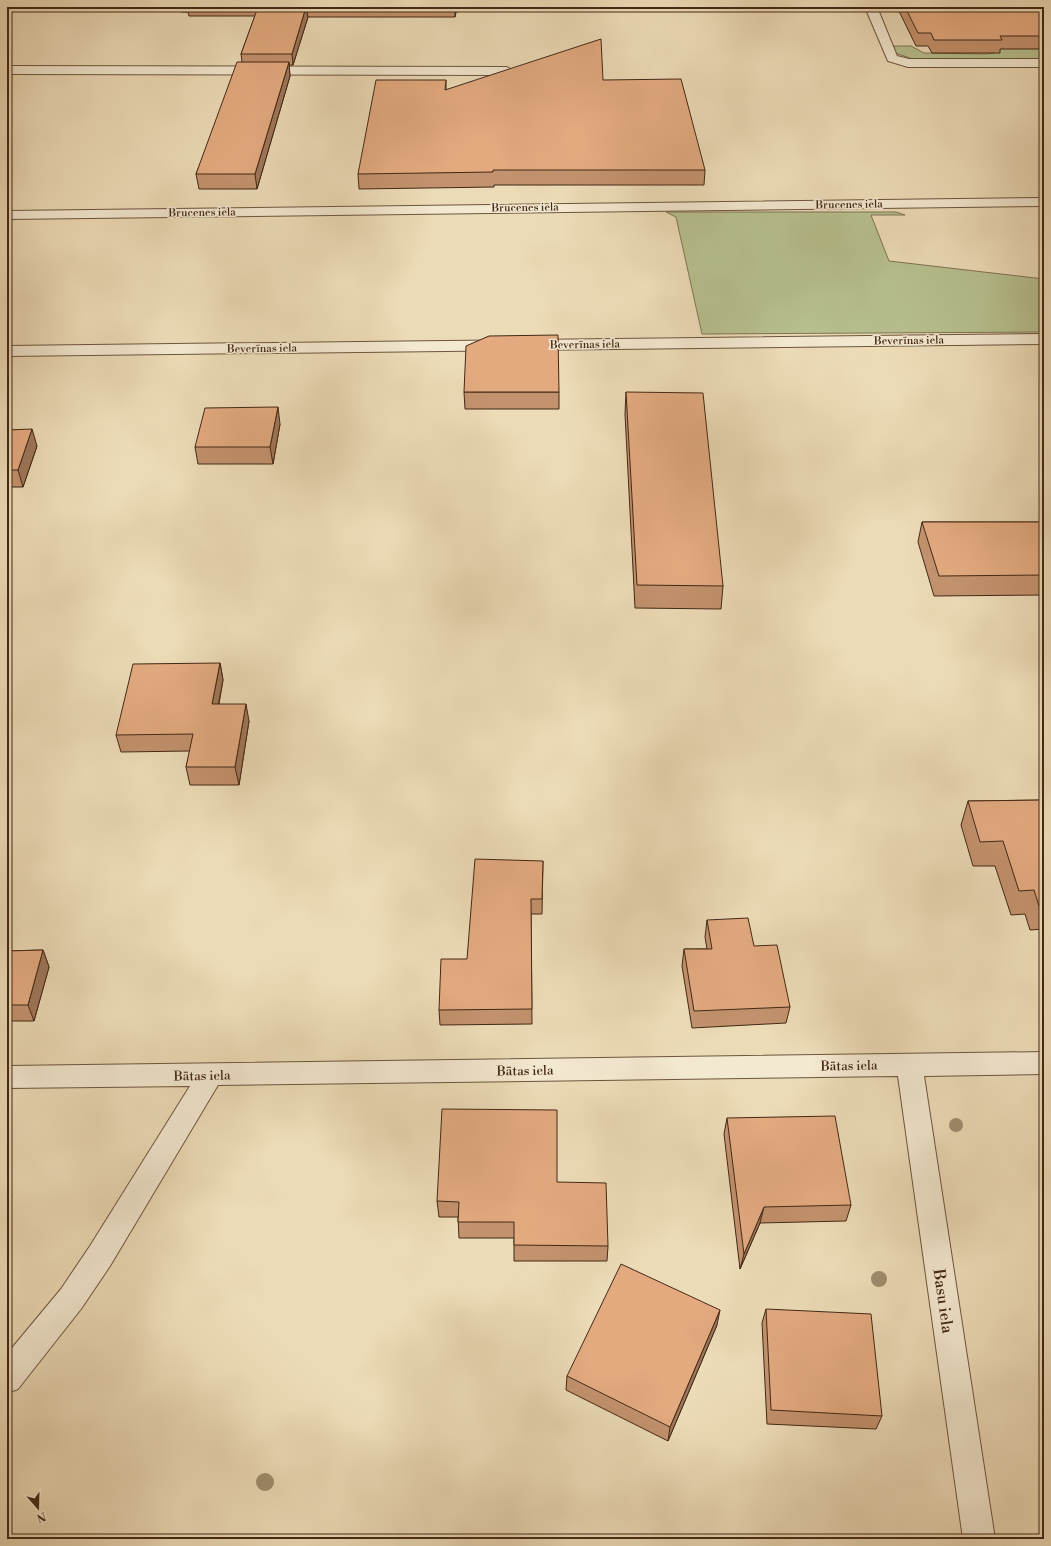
<svg xmlns="http://www.w3.org/2000/svg" width="1051" height="1546" font-family="'Libre Bodoni',serif">
<rect width="100%" height="100%" fill="#ecdbb7"/>
<filter id="stains"><feTurbulence type="fractalNoise" baseFrequency=".005" numOctaves="4"/><feColorMatrix values="0 0 0 0 .2 0 0 0 0 .09 0 0 0 0 .02 0 0 0 .5 -.17"/></filter>
<radialGradient id="worn" r=".72"><stop offset=".6" stop-color="#630" stop-opacity="0"/><stop offset="1" stop-color="#630" stop-opacity=".3"/></radialGradient>
<g fill="#b7c08f" stroke="#7d7452">
<path d="M 995,45 L 1044,47 L 1044,60 L 916,60 L 895,53 L 892,46 L 911,46 L 924,53 L 985,54 L 994,53 Z"/>
<path d="M 666,212 L 896,212 L 905,215 L 871,215 L 889,261 L 1044,279 L 1044,332 L 702,334 L 676,217 Z"/>
</g>
<g fill="none" stroke-linecap="round" stroke-linejoin="round">
<g stroke="#6d553e" stroke-width="2">
<g id="minor">
<path d="M 865,7 L 877,7 L 897,56 L 909,59 L 1044,59 L 1044,67 L 908,67 L 888,61 Z"/>
<path d="M 7,66 L 507,67 L 513,71 L 507,75 L 7,74 Z"/>
<path d="M 1044,198 L 1044,206 L 7,219 L 7,211 Z"/>
<path d="M 1044,334 L 1044,344 L 7,356 L 7,346 Z"/>
<path d="M 1044,1052 L 1044,1074 L 924,1076 L 995,1539 L 963,1539 L 898,1076 L 218,1085 L 110,1266 L 81,1309 L 18,1389 L 7,1393 L 7,1354 L 61,1289 L 90,1246 L 190,1086 L 7,1088 L 7,1066 Z"/>
</g>
</g>
<use href="#minor" fill="#f3e8d0" fill-rule="evenodd"/>
</g>
<g fill="#9f8d6f">
<circle cx="956" cy="1125" r="7"/>
<circle cx="879" cy="1279" r="8"/>
<circle cx="265" cy="1482" r="9"/>
</g>
<g fill="#c3926e" stroke="#432816">
<path d="M 7,7 L 85,7 L 83,11 L 7,10 Z"/>
<path d="M 180,7 L 457,7 L 455,17 L 308,17 L 293,65 L 289,65 L 290,76 L 257,189 L 199,189 L 196,174 L 242,62 L 241,54 L 255,16 L 189,16 L 188,12 L 181,12 Z"/>
<path d="M 897,7 L 1044,7 L 1044,49 L 1000,49 L 1000,53 L 932,53 L 928,46 L 916,46 Z"/>
<path d="M 446,80 L 446,90 L 603,80 L 705,170 L 704,185 L 494,185 L 494,187 L 359,189 L 358,174 Z"/>
<path d="M 464,392 L 559,392 L 559,409 L 465,409 Z"/>
<path d="M 626,392 L 723,586 L 721,609 L 635,608 L 625,414 Z"/>
<path d="M 7,421 L 9,430 L 37,446 L 23,487 L 7,487 Z"/>
<path d="M 280,424 L 273,464 L 198,464 L 195,447 Z"/>
<path d="M 922,522 L 1044,522 L 1044,595 L 934,596 L 918,542 Z"/>
<path d="M 220,663 L 223,680 L 219,704 L 249,721 L 239,785 L 190,785 L 186,767 L 190,751 L 121,752 L 116,735 Z"/>
<path d="M 1044,800 L 1044,929 L 1030,930 L 1025,914 L 1011,915 L 995,866 L 973,866 L 961,825 L 968,801 Z"/>
<path d="M 543,861 L 542,914 L 531,914 L 532,1024 L 440,1025 L 439,1010 L 467,959 Z"/>
<path d="M 707,920 L 754,946 L 790,1007 L 786,1023 L 692,1028 L 682,966 L 684,949 L 707,949 L 705,937 Z"/>
<path d="M 43,950 L 49,967 L 34,1021 L 7,1021 L 7,951 Z"/>
<path d="M 727,1118 L 851,1205 L 846,1221 L 760,1223 L 740,1269 L 724,1134 Z"/>
<path d="M 557,1182 L 608,1246 L 607,1261 L 514,1261 L 514,1238 L 459,1238 L 458,1217 L 439,1217 L 437,1201 Z"/>
<path d="M 766,1309 L 882,1416 L 876,1429 L 767,1424 L 762,1323 Z"/>
<path d="M 717,1325 L 668,1441 L 566,1390 L 567,1376 Z"/>
</g>
<g fill="#9f775a" stroke="#432816">
<path d="M 82,7 L 85,7 L 83,11 Z"/>
<path d="M 306,7 L 308,17 L 293,65 L 292,54 Z"/>
<path d="M 455,7 L 457,7 L 455,17 Z"/>
<path d="M 289,62 L 290,76 L 257,189 L 255,174 Z"/>
<path d="M 278,407 L 280,424 L 273,464 L 270,447 Z"/>
<path d="M 7,421 L 12,438 L 7,441 Z"/>
<path d="M 32,429 L 37,446 L 23,487 L 18,470 Z"/>
<path d="M 220,663 L 223,680 L 215,722 L 212,704 Z"/>
<path d="M 246,704 L 249,721 L 239,785 L 235,767 Z"/>
<path d="M 43,950 L 49,967 L 34,1021 L 28,1005 Z"/>
<path d="M 7,1187 L 12,1196 L 7,1203 Z"/>
<path d="M 764,1207 L 760,1223 L 740,1269 L 744,1254 Z"/>
<path d="M 720,1310 L 717,1325 L 668,1441 L 670,1427 Z"/>
</g>
<g fill="#e3aa80" stroke="#432816">
<path d="M 258,7 L 306,7 L 292,54 L 241,54 Z"/>
<path d="M 905,7 L 1044,7 L 1044,36 L 1000,36 L 1002,40 L 934,40 L 931,33 L 918,33 Z"/>
<path d="M 601,39 L 603,80 L 681,79 L 705,170 L 493,170 L 493,172 L 358,174 L 376,80 L 446,80 L 445,90 Z"/>
<path d="M 237,62 L 289,62 L 255,174 L 196,174 Z"/>
<path d="M 558,335 L 559,392 L 464,392 L 466,346 L 489,336 Z"/>
<path d="M 626,392 L 703,393 L 723,586 L 637,585 Z"/>
<path d="M 278,407 L 270,447 L 195,447 L 205,408 Z"/>
<path d="M 32,429 L 18,470 L 7,470 L 7,430 Z"/>
<path d="M 922,522 L 1044,522 L 1044,575 L 939,576 Z"/>
<path d="M 220,663 L 212,704 L 246,704 L 235,767 L 186,767 L 193,734 L 116,735 L 133,664 Z"/>
<path d="M 1044,800 L 1044,906 L 1039,906 L 1034,890 L 1019,891 L 1003,841 L 980,842 L 968,801 Z"/>
<path d="M 475,859 L 543,861 L 542,899 L 531,899 L 532,1009 L 439,1010 L 441,959 L 467,959 Z"/>
<path d="M 748,918 L 754,946 L 777,945 L 790,1007 L 694,1011 L 684,949 L 712,949 L 707,920 Z"/>
<path d="M 43,950 L 28,1005 L 7,1005 L 7,951 Z"/>
<path d="M 442,1109 L 557,1110 L 557,1182 L 606,1183 L 608,1246 L 514,1245 L 514,1222 L 458,1222 L 459,1202 L 437,1201 Z"/>
<path d="M 835,1116 L 851,1205 L 764,1207 L 744,1254 L 727,1118 Z"/>
<path d="M 621,1264 L 720,1310 L 670,1427 L 567,1376 Z"/>
<path d="M 766,1309 L 871,1314 L 882,1416 L 771,1410 Z"/>
</g>
<g text-anchor="middle" stroke-width="3" stroke-linejoin="round" paint-order="stroke">
<g font-size="11" fill="#432816" stroke="#f3e8d0">
<text transform="translate(849 204) rotate(-1)" y="4">Brucenes iela</text>
<text transform="translate(525 207) rotate(-1)" y="4">Brucenes iela</text>
<text transform="translate(202 212) rotate(-1)" y="4">Brucenes iela</text>
<text transform="translate(909 340) rotate(-1)" y="4">Beverīnas iela</text>
<text transform="translate(585 344) rotate(-1)" y="4">Beverīnas iela</text>
<text transform="translate(262 348) rotate(-1)" y="4">Beverīnas iela</text>
</g>
<g font-size="13" fill="#432816" stroke="#f3e8d0">
<text transform="translate(849 1065) rotate(-1)" y="5">Bātas iela</text>
<text transform="translate(525 1070) rotate(-1)" y="5">Bātas iela</text>
<text transform="translate(202 1075) rotate(-1)" y="5">Bātas iela</text>
</g>
<g font-size="16" fill="#432816" stroke="#f3e8d0">
<text transform="translate(944 1301) rotate(82)" y="6">Basu iela</text>
</g>
</g>
<rect width="1051" height="1546" fill="none" stroke="#ecdbb7" stroke-width="24"/>
<rect x="8" y="8" width="1035" height="1530" fill="none" stroke="#432816" stroke-width="2"/>
<rect x="12" y="12" width="1027" height="1522" fill="none" stroke="#432816"/>
<g transform="translate(38 1508) rotate(160)" stroke="#f3e8d0" stroke-width="3" paint-order="stroke">
<path d="M0-3L7 15L0 10L-7 15Z" fill="#432816"/>
<text y="-6" font-size="11" font-weight="bold" text-anchor="middle" fill="#432816">N</text>
</g>
<rect width="100%" height="100%" filter="url(#stains)"/>
<rect width="100%" height="100%" fill="url(#worn)"/>
</svg>
